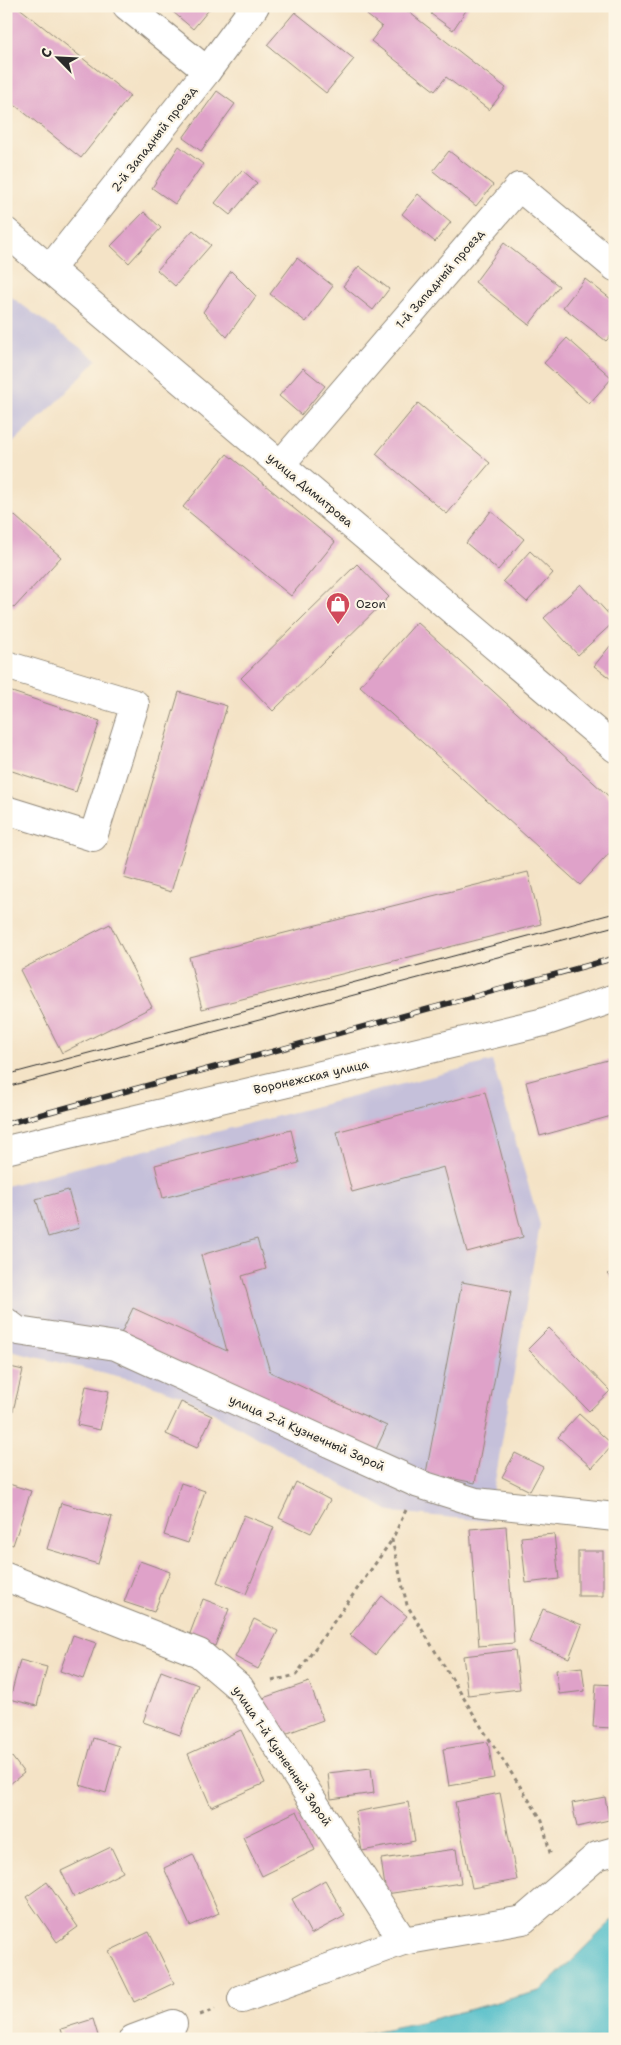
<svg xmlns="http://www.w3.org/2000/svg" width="621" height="2045" font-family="'Shantell Sans',sans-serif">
<rect width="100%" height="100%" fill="#fcf5e5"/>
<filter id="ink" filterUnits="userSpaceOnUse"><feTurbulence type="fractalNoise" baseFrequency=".02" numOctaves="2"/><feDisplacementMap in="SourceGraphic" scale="10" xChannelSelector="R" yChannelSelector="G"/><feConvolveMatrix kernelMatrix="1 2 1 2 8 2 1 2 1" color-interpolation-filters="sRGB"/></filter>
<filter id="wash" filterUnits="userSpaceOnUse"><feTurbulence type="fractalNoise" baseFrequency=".0096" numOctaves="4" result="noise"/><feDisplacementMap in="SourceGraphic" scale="20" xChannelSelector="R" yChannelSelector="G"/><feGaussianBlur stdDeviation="1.12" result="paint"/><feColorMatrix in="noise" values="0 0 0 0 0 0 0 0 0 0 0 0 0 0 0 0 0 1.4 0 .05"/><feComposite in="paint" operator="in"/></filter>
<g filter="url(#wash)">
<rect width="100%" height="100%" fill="#f4e3c6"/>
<g fill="#c5c0da">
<path d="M 6,293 L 97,360 L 56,403 L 6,449 Z"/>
<path d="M 492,1061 L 540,1225 L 488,1521 L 391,1512 L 183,1396 L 143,1382 L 14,1352 L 6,1348 L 6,1186 Z"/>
</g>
<path fill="#50bdc9" stroke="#3e747a" d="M 615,1918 L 615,2039 L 338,2039 L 425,2021 L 540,1991 Z"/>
<g id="blocks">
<g fill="#dfa2c9">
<path d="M 6,6 L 17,6 L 130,96 L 81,158 L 6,98 Z"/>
<path d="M 166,6 L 212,6 L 193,29 Z"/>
<path d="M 374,6 L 401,6 L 506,88 L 489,110 L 446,77 L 435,91 L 371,41 L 382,27 L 367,15 Z"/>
<path d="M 436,6 L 469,6 L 453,30 L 431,14 Z"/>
<path d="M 295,12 L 354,59 L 326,93 L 267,45 Z"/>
<path d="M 217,91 L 235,104 L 201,151 L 183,138 Z"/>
<path d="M 179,146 L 203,164 L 175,204 L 152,188 Z"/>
<path d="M 449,151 L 493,185 L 476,206 L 433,171 Z"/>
<path d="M 242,170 L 257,183 L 230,215 L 215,203 Z"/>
<path d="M 418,194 L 451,222 L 435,242 L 402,214 Z"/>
<path d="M 144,212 L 161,228 L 129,263 L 111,246 Z"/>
<path d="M 193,230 L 211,245 L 175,286 L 157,270 Z"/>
<path d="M 504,243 L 559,286 L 529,325 L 475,282 Z"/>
<path d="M 297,258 L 333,286 L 306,322 L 270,294 Z"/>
<path d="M 359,266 L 389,289 L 373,310 L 343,286 Z"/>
<path d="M 231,271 L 256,296 L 227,337 L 203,312 Z"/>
<path d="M 585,279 L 615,302 L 615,331 L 606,341 L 563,307 Z"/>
<path d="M 567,338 L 612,378 L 589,404 L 544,363 Z"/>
<path d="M 303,368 L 325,386 L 301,415 L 279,396 Z"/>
<path d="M 418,403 L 490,463 L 447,514 L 376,454 Z"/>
<path d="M 227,454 L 335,542 L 291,596 L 183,507 Z"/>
<path d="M 6,508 L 61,557 L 14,608 L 6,601 Z"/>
<path d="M 491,511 L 524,539 L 498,570 L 466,543 Z"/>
<path d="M 530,551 L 553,573 L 527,602 L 503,581 Z"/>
<path d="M 357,564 L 389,597 L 273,711 L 241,678 Z"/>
<path d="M 581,584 L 615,621 L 578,655 L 544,618 Z"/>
<path d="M 417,622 L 615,802 L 615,847 L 580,885 L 360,686 Z"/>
<path d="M 615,640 L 615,682 L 594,666 Z"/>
<path d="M 6,690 L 100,721 L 76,792 L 6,769 Z"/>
<path d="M 179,692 L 227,706 L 171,892 L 124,878 Z"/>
<path d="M 528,872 L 541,924 L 202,1009 L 189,957 Z"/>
<path d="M 110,924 L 152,1007 L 62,1053 L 20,970 Z"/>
<path d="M 615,1058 L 615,1115 L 540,1136 L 526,1082 Z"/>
<path d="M 485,1092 L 523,1237 L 467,1252 L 444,1167 L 352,1192 L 336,1132 Z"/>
<path d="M 291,1130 L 299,1163 L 163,1198 L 155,1165 Z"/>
<path d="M 68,1190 L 79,1228 L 48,1237 L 36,1199 Z"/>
<path d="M 257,1239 L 266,1269 L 242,1276 L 270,1372 L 387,1426 L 372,1458 L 118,1340 L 133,1308 L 227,1351 L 201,1255 Z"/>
<path d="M 615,1269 L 615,1282 L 608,1274 Z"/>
<path d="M 462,1282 L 511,1291 L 475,1483 L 426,1473 Z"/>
<path d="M 549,1328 L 610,1391 L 589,1411 L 528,1349 Z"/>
<path d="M 6,1366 L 23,1370 L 11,1419 L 6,1418 Z"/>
<path d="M 86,1386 L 109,1391 L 100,1430 L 77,1425 Z"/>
<path d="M 181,1402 L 212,1416 L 197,1448 L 166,1434 Z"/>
<path d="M 579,1414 L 613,1445 L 592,1468 L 558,1437 Z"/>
<path d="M 515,1453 L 543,1467 L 530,1491 L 502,1477 Z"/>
<path d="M 296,1482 L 330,1500 L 311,1533 L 279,1518 Z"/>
<path d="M 6,1483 L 31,1491 L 13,1545 L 6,1543 Z"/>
<path d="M 181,1483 L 205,1491 L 188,1543 L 164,1535 Z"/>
<path d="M 61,1503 L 112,1517 L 98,1564 L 47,1549 Z"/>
<path d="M 244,1515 L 274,1527 L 246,1594 L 217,1582 Z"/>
<path d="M 506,1526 L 514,1643 L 479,1646 L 470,1529 Z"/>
<path d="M 554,1534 L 559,1579 L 526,1583 L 521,1537 Z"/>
<rect x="578" y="1551" width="25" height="45"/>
<path d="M 140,1561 L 170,1572 L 154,1612 L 124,1602 Z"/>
<path d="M 382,1596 L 407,1616 L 375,1655 L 350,1635 Z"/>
<path d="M 203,1599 L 229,1609 L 215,1646 L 189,1636 Z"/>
<path d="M 543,1609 L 582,1625 L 569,1658 L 529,1642 Z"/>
<path d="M 254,1619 L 278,1631 L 258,1669 L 235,1657 Z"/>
<path d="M 73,1635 L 96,1643 L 83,1679 L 60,1671 Z"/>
<path d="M 515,1650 L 520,1689 L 468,1695 L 463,1656 Z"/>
<path d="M 20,1660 L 47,1667 L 37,1706 L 10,1699 Z"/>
<path d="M 582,1667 L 585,1691 L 559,1694 L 556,1670 Z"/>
<path d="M 161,1671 L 198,1685 L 180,1735 L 143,1722 Z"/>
<path d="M 309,1682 L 323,1720 L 277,1737 L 263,1698 Z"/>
<path d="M 596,1684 L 615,1685 L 613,1728 L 593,1727 Z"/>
<path d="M 241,1730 L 265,1783 L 211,1807 L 188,1754 Z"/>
<path d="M 93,1738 L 119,1746 L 106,1793 L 80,1785 Z"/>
<path d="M 488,1742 L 494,1778 L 449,1786 L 443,1749 Z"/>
<path d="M 12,1757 L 24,1773 L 6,1787 L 6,1761 Z"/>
<path d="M 371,1768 L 374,1793 L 331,1799 L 328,1773 Z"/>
<path d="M 500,1793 L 517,1880 L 472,1888 L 455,1802 Z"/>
<path d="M 605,1797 L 609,1820 L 577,1827 L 572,1803 Z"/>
<path d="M 408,1802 L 415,1841 L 362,1851 L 355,1812 Z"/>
<path d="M 297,1811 L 315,1850 L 262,1876 L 243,1837 Z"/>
<path d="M 111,1847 L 123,1872 L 74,1897 L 61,1871 Z"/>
<path d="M 456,1849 L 461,1883 L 386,1894 L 381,1859 Z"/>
<path d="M 193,1854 L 219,1913 L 190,1926 L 164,1868 Z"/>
<path d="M 325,1880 L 345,1916 L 311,1934 L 292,1899 Z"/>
<path d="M 47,1882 L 78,1927 L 57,1942 L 26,1897 Z"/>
<path d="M 149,1932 L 174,1983 L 134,2002 L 109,1951 Z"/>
<path d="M 93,2019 L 99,2039 L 64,2039 L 61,2029 Z"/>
</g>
</g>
</g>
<g filter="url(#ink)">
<use href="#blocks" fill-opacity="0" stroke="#908778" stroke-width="1"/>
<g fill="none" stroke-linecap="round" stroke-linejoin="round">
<g stroke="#908778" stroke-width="30">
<g id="minor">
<path d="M 127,6 L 207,71"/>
<path d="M 6,232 L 615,748"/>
<path d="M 50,269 L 207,71 L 255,6"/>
<path d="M 280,465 L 519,187 L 615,267"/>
<path d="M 6,665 L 135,704 L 93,837 L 6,810"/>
<path d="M 6,1150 L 544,1022 L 615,998"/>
<path d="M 6,1322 L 18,1331 L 116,1346 L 419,1484 L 476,1502 L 615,1517"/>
<path d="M 6,1577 L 199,1653 L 240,1688 L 403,1941"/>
<path d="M 242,1999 L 403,1941 L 523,1920 L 597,1856 L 615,1851"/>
<path d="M 133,2039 L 173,2024"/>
</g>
</g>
<g stroke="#908778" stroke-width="3" stroke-dasharray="4 4" stroke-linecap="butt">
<path d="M 406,1510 L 392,1540 L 407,1605 L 482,1728 L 542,1820 L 551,1857"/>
<path d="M 272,1681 L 296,1675 L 392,1540"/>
<path d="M 200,2015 L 215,2009"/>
</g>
<use href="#minor" stroke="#fff" stroke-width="28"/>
<g stroke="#2b2b2b" stroke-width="1">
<path d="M 6,1075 L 615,913"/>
<path d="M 6,1087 L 615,926"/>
</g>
<g stroke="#2b2b2b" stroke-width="5.5">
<path id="rail" d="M 6,1124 L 615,958"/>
</g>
<use href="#rail" stroke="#fcf5e5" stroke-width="4" stroke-dasharray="11" stroke-linecap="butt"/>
</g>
</g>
<defs>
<g id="shop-pin" transform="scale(1.25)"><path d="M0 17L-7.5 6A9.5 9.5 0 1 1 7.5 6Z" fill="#d1495b" stroke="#fcf5e5"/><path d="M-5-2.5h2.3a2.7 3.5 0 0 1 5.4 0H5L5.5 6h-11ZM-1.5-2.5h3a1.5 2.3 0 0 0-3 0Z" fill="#fff"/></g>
</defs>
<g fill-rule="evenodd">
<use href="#shop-pin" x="338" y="604"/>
</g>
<g text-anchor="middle" stroke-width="4.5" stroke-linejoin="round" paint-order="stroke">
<g font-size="12" fill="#2b2b2b" stroke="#fcf5e5">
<text transform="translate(154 139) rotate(-52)" y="4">2-й Западный проезд</text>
<text transform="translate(440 279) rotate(-49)" y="4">1-й Западный проезд</text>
<text transform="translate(310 490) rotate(40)" y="4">улица Димитрова</text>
<text transform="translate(311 1077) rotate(-13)" y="4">Воронежская улица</text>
<text transform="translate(307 1433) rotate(24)" y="4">улица 2-й Кузнечный Зарой</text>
<text transform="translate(282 1756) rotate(56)" y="4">улица 1-й Кузнечный Зарой</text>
</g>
<g font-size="12" fill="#2b2b2b" stroke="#fcf5e5" text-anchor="start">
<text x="356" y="608">Ozon</text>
</g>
</g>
<rect width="621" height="2045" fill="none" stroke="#fcf5e5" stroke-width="25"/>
<g transform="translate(58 58) rotate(294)" stroke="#fcf5e5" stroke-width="4" paint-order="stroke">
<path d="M0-4L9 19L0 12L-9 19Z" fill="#2b2b2b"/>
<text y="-8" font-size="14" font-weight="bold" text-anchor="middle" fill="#2b2b2b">С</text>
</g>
</svg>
